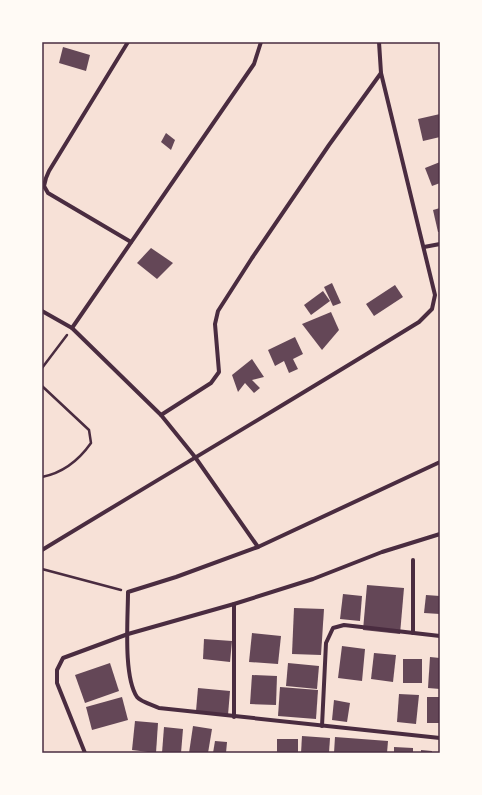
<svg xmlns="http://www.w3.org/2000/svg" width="482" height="795" font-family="'Roboto Condensed',sans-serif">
<rect width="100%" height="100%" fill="#f7e1d7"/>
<g fill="#644757">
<path d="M 63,47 L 90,55 L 86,71 L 59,63 Z"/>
<path d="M 440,114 L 440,137 L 423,141 L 418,119 Z"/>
<path d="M 166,133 L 175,140 L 171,150 L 161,142 Z"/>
<path d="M 440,162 L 440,183 L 432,186 L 425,168 Z"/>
<path d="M 440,208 L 440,232 L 438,232 L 433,210 Z"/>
<path d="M 151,248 L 173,263 L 157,279 L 137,263 Z"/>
<path d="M 332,283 L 341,303 L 333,306 L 324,287 Z"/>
<path d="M 395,285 L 403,297 L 374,316 L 366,304 Z"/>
<path d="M 323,291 L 330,301 L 311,315 L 304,305 Z"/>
<path d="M 331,312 L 339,330 L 322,350 L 302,324 Z"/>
<path d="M 295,337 L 303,354 L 293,359 L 298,369 L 289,373 L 284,361 L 275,366 L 268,350 Z"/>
<path d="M 252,359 L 264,377 L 252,380 L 260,388 L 254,393 L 245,383 L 238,392 L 232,375 Z"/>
<path d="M 367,585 L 404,588 L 400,634 L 363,630 Z"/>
<path d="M 343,594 L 362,596 L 360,621 L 340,619 Z"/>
<path d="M 426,595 L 440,596 L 440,614 L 424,613 Z"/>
<path d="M 294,608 L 324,609 L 321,655 L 292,654 Z"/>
<path d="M 252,633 L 281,636 L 278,664 L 249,662 Z"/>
<path d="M 204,639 L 232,641 L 230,662 L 203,659 Z"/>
<path d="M 342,646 L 365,649 L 362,681 L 338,678 Z"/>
<path d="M 374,653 L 396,655 L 393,682 L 371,679 Z"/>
<path d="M 430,657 L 440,658 L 440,689 L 428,688 Z"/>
<rect x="403" y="659" width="19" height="24"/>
<path d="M 110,663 L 119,691 L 85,703 L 75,675 Z"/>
<path d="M 288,663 L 319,666 L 317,689 L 286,686 Z"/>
<path d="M 252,675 L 277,676 L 276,705 L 250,704 Z"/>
<path d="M 280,687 L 318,690 L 316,719 L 278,716 Z"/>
<path d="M 198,688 L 230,691 L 228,715 L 196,711 Z"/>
<path d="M 399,694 L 419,695 L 416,724 L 397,722 Z"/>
<path d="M 122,697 L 128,720 L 92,730 L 86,707 Z"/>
<rect x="427" y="697" width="13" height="26"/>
<path d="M 334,700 L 350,703 L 347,722 L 332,720 Z"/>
<path d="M 135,721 L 158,723 L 156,753 L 132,750 Z"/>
<path d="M 193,726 L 212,729 L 208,753 L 189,753 Z"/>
<path d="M 164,727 L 183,729 L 181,753 L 162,753 Z"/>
<path d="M 302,736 L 330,738 L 329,753 L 301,753 Z"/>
<path d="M 335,737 L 388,741 L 387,753 L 334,753 Z"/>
<rect x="277" y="739" width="21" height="14"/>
<path d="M 215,741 L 227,742 L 226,753 L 213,753 Z"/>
<path d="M 394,747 L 413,748 L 413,753 L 394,753 Z"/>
<path d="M 421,750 L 432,751 L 432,753 L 421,753 Z"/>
</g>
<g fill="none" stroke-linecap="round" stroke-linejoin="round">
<g stroke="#4a2c40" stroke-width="2.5">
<path d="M 42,368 L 67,335"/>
<path d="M 42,386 L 89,430 L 91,443 C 79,460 62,473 42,477"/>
<path d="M 42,569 L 121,590"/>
</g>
<g stroke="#4a2c40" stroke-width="4">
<path d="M 128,42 L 49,171 L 46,178 L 44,186 L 48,193 L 131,242"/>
<path d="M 424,247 L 440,244"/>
<path d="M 42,311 L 72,328 L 161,415 L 195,457 L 258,547"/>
<path d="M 72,328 L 254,64 L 261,42"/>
<path d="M 161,415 L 211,383 L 219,372 L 215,324 L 218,311 L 252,258 L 329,145 L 381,73"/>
<path d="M 440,462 L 258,547 L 176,577 L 128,592 C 128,618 123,676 137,697 C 141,702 153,705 159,708 L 440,738"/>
<path d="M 42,550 C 167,474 294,399 419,322 L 432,309 L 435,295 L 381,73 L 379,42"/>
<path d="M 413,633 L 413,560"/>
<path d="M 234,717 L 234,604"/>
<path d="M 322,726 L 326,643 L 333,628 L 344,625 L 440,636"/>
<path d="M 85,753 L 57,683 L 57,670 L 63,658 L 128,634 L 234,604 L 313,579 L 382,552 L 440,534"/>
</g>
</g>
<rect width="482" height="795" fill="none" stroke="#fffaf5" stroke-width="86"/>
<rect x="43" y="43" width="396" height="709" fill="none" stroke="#4a2c40" stroke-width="1.5"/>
</svg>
